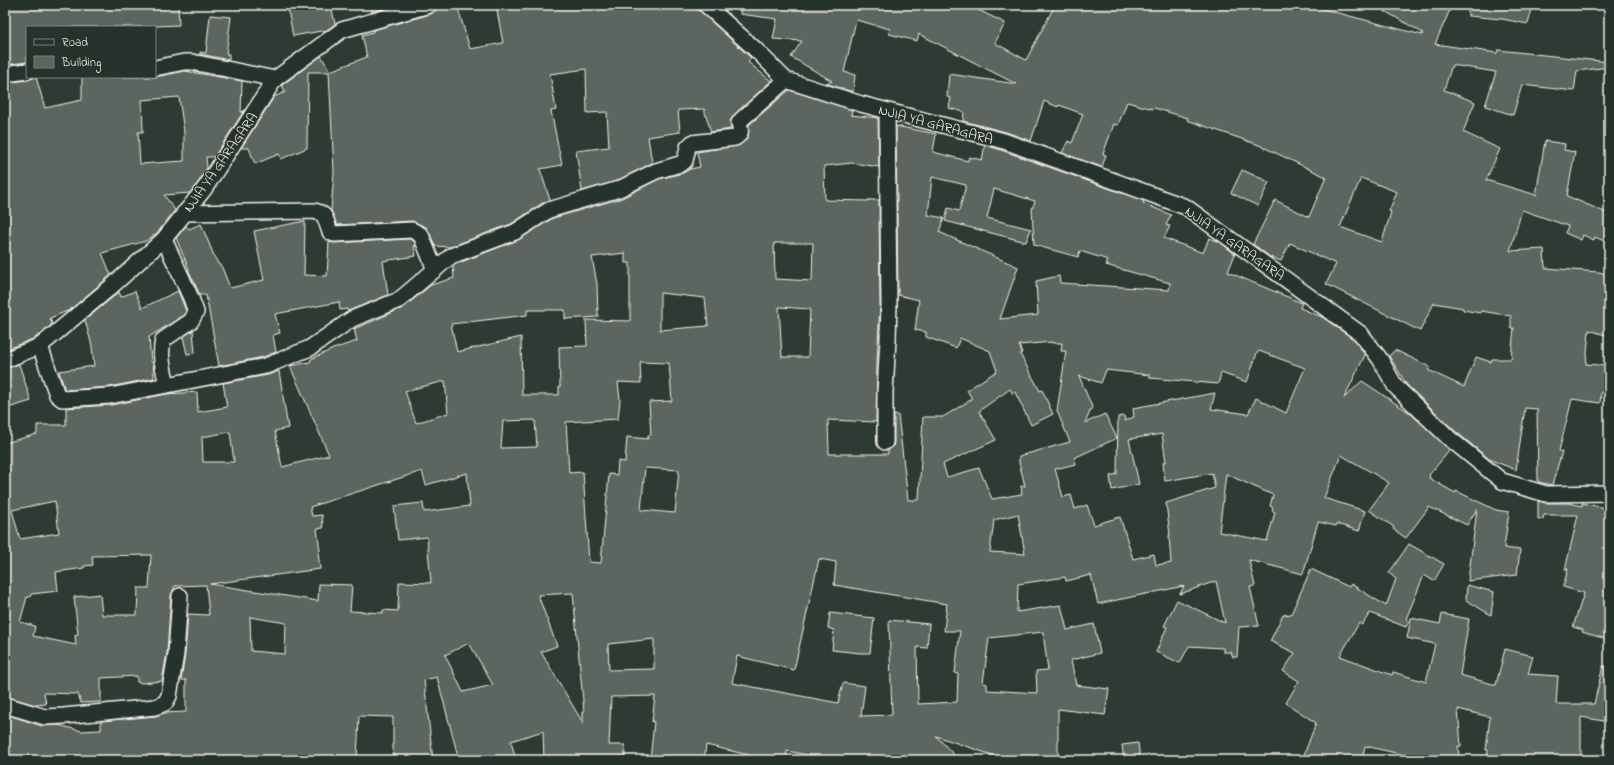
<svg xmlns="http://www.w3.org/2000/svg" width="1614" height="765" font-family="'Indie Flower',sans-serif">
<rect width="100%" height="100%" fill="#2e3b34"/>
<filter id="ink" filterUnits="userSpaceOnUse"><feTurbulence type="fractalNoise" baseFrequency=".025" numOctaves="2"/><feDisplacementMap in="SourceGraphic" scale="8" xChannelSelector="R" yChannelSelector="G"/><feConvolveMatrix kernelMatrix="1 2 1 2 8 2 1 2 1" color-interpolation-filters="sRGB"/></filter>
<g filter="url(#ink)">
<g fill="#5c655e" stroke="#f4f1e8" fill-rule="evenodd">
<path d="M 5,5 L 178,5 L 179,25 L 133,27 L 27,27 L 27,62 L 5,65 Z"/>
<path d="M 287,5 L 331,5 L 335,24 L 327,30 L 293,36 Z"/>
<path d="M 372,5 L 396,5 L 372,12 Z"/>
<path d="M 447,5 L 457,5 L 470,49 L 503,43 L 496,5 L 682,5 L 692,7 L 692,8 L 700,11 L 751,58 L 748,62 L 771,81 L 735,114 L 730,121 L 731,129 L 711,132 L 704,109 L 678,110 L 680,132 L 648,137 L 652,163 L 616,181 L 582,191 L 576,151 L 609,147 L 607,112 L 587,113 L 586,69 L 550,74 L 556,110 L 551,111 L 562,165 L 540,169 L 550,200 L 544,202 L 511,224 L 450,247 L 435,246 L 429,232 L 426,227 L 412,221 L 337,225 L 331,210 L 334,172 L 329,72 L 308,72 L 307,148 L 281,159 L 279,154 L 255,164 L 249,148 L 241,148 L 274,97 L 285,92 L 282,85 L 321,56 L 330,71 L 367,57 L 362,35 L 373,32 L 373,30 L 431,14 L 438,8 Z"/>
<path d="M 741,5 L 968,5 L 1005,23 L 995,43 L 1026,60 L 1055,5 L 1308,5 L 1422,35 L 1423,33 L 1374,5 L 1452,5 L 1435,44 L 1497,53 L 1498,50 L 1609,62 L 1609,67 L 1577,71 L 1574,91 L 1522,85 L 1513,115 L 1485,106 L 1496,72 L 1452,65 L 1444,90 L 1475,102 L 1463,132 L 1500,149 L 1486,180 L 1536,195 L 1545,141 L 1565,144 L 1564,150 L 1575,152 L 1567,196 L 1609,214 L 1609,243 L 1595,237 L 1594,240 L 1583,235 L 1581,240 L 1565,233 L 1568,226 L 1522,210 L 1510,251 L 1544,249 L 1545,268 L 1599,272 L 1609,275 L 1609,336 L 1589,330 L 1586,364 L 1609,366 L 1609,393 L 1601,392 L 1600,403 L 1572,399 L 1559,451 L 1562,452 L 1552,485 L 1538,482 L 1537,409 L 1525,408 L 1516,470 L 1489,459 L 1455,431 L 1407,385 L 1389,356 L 1395,350 L 1430,367 L 1428,370 L 1464,387 L 1476,357 L 1491,362 L 1492,359 L 1511,359 L 1514,328 L 1511,328 L 1511,316 L 1481,311 L 1481,313 L 1463,310 L 1463,308 L 1434,303 L 1420,331 L 1326,284 L 1336,264 L 1290,243 L 1281,261 L 1270,257 L 1253,244 L 1275,200 L 1309,217 L 1326,177 L 1259,145 L 1187,120 L 1188,118 L 1154,108 L 1153,109 L 1127,102 L 1118,125 L 1114,124 L 1103,154 L 1106,155 L 1102,167 L 1062,153 L 1068,141 L 1072,143 L 1083,114 L 1059,105 L 1058,107 L 1044,101 L 1031,141 L 1006,132 L 963,121 L 964,112 L 949,108 L 951,98 L 947,97 L 949,74 L 1016,84 L 919,34 L 917,41 L 889,34 L 890,29 L 856,20 L 844,72 L 855,75 L 853,92 L 825,83 L 832,81 L 791,57 L 802,41 L 773,39 L 777,19 L 740,14 ZM 1361,178 L 1397,192 L 1389,211 L 1391,212 L 1382,242 L 1340,227 Z"/>
<path d="M 1468,5 L 1533,5 L 1528,24 L 1502,19 L 1468,16 Z"/>
<path d="M 210,15 L 231,17 L 226,54 L 229,54 L 229,60 L 200,54 L 200,52 L 206,53 Z"/>
<path d="M 185,71 L 242,81 L 241,112 L 244,111 L 214,157 L 206,157 L 207,168 L 198,183 L 190,193 L 164,195 L 175,210 L 158,232 L 146,241 L 102,253 L 111,275 L 70,310 L 50,318 L 52,324 L 48,328 L 37,332 L 39,335 L 35,338 L 5,350 L 5,83 L 28,80 L 36,77 L 45,108 L 82,100 L 82,77 L 155,77 ZM 179,97 L 184,132 L 184,161 L 140,164 L 138,132 L 143,132 L 142,100 Z"/>
<path d="M 789,90 L 852,110 L 851,115 L 878,118 L 879,167 L 852,163 L 824,166 L 825,200 L 868,201 L 868,200 L 879,200 L 880,304 L 877,361 L 876,422 L 828,420 L 829,454 L 888,454 L 888,450 L 893,447 L 894,442 L 894,415 L 898,415 L 908,500 L 919,500 L 923,417 L 943,417 L 972,399 L 967,390 L 997,371 L 990,351 L 960,338 L 956,348 L 926,337 L 926,332 L 915,330 L 919,300 L 898,295 L 896,126 L 936,134 L 933,152 L 968,161 L 969,157 L 982,160 L 985,145 L 1001,150 L 1144,201 L 1143,203 L 1171,215 L 1166,225 L 1170,226 L 1164,238 L 1203,253 L 1209,238 L 1220,242 L 1235,254 L 1228,272 L 1302,303 L 1300,308 L 1322,317 L 1355,340 L 1365,355 L 1344,398 L 1362,381 L 1410,413 L 1450,450 L 1429,475 L 1430,476 L 1429,478 L 1455,493 L 1456,491 L 1496,510 L 1509,512 L 1504,548 L 1520,550 L 1517,575 L 1468,581 L 1477,509 L 1467,525 L 1429,507 L 1406,538 L 1393,529 L 1394,527 L 1369,510 L 1389,483 L 1371,472 L 1341,455 L 1324,498 L 1365,511 L 1359,531 L 1337,524 L 1336,526 L 1318,522 L 1303,574 L 1249,560 L 1255,586 L 1250,587 L 1259,626 L 1239,627 L 1237,657 L 1233,657 L 1231,652 L 1223,652 L 1223,648 L 1189,646 L 1180,663 L 1156,652 L 1167,627 L 1164,626 L 1177,600 L 1225,623 L 1216,581 L 1180,594 L 1184,586 L 1098,604 L 1091,575 L 1066,581 L 1065,577 L 1018,584 L 1017,612 L 1061,605 L 1067,630 L 1094,624 L 1100,653 L 1071,660 L 1076,685 L 1109,689 L 1105,715 L 1058,709 L 1058,760 L 1007,760 L 936,736 L 959,760 L 834,760 L 787,751 L 786,760 L 770,760 L 706,745 L 704,760 L 650,760 L 654,722 L 652,722 L 655,696 L 611,697 L 609,745 L 625,745 L 625,760 L 575,760 L 575,758 L 544,760 L 543,731 L 511,741 L 515,757 L 504,760 L 459,760 L 437,677 L 424,680 L 433,760 L 393,760 L 393,717 L 359,716 L 357,760 L 5,760 L 5,714 L 42,726 L 58,725 L 82,731 L 101,730 L 101,721 L 156,716 L 164,713 L 186,712 L 186,680 L 181,680 L 185,655 L 188,614 L 209,615 L 206,585 L 175,586 L 171,595 L 167,653 L 162,681 L 142,683 L 137,682 L 137,676 L 101,678 L 101,702 L 81,703 L 78,694 L 44,693 L 46,704 L 36,705 L 5,696 L 5,670 L 10,642 L 5,640 L 5,443 L 37,434 L 37,425 L 66,425 L 66,408 L 111,405 L 167,394 L 197,392 L 198,412 L 227,407 L 223,383 L 268,375 L 279,371 L 288,428 L 275,431 L 282,467 L 329,455 L 290,366 L 310,362 L 311,359 L 333,349 L 357,341 L 354,329 L 403,308 L 431,285 L 454,278 L 453,266 L 456,264 L 518,240 L 553,218 L 622,198 L 659,179 L 683,173 L 690,169 L 700,167 L 697,152 L 740,145 L 748,136 L 749,125 ZM 932,177 L 966,185 L 959,211 L 948,208 L 945,221 L 1026,242 L 1031,229 L 987,218 L 994,189 L 1035,201 L 1032,209 L 1034,245 L 1078,257 L 1080,251 L 1108,260 L 1106,265 L 1170,283 L 1169,290 L 1060,283 L 1059,276 L 1036,281 L 1038,315 L 1000,319 L 1018,267 L 939,232 L 944,218 L 928,215 ZM 774,243 L 813,243 L 812,281 L 775,279 ZM 625,253 L 625,263 L 630,263 L 630,321 L 586,320 L 587,346 L 559,347 L 560,387 L 559,387 L 559,395 L 522,395 L 521,337 L 457,352 L 451,324 L 527,315 L 527,310 L 565,310 L 565,319 L 598,317 L 597,284 L 592,257 ZM 660,293 L 705,298 L 708,326 L 660,330 ZM 779,307 L 810,309 L 808,357 L 782,357 ZM 1052,342 L 1052,343 L 1062,343 L 1061,351 L 1066,351 L 1057,411 L 1070,442 L 1019,456 L 1019,462 L 1025,486 L 1021,486 L 1022,494 L 992,499 L 979,468 L 947,477 L 943,464 L 996,440 L 979,411 L 1010,389 L 1013,394 L 1015,392 L 1031,425 L 1053,414 L 1042,390 L 1040,391 L 1020,354 L 1022,353 L 1019,345 ZM 1259,351 L 1305,368 L 1286,413 L 1256,398 L 1248,414 L 1211,409 L 1215,393 L 1133,408 L 1134,417 L 1125,421 L 1124,416 L 1118,417 L 1117,474 L 1110,476 L 1112,490 L 1139,484 L 1129,439 L 1162,434 L 1166,462 L 1163,462 L 1165,481 L 1212,473 L 1215,488 L 1166,503 L 1170,535 L 1169,535 L 1171,563 L 1156,565 L 1154,554 L 1133,559 L 1120,517 L 1094,525 L 1087,505 L 1075,509 L 1071,495 L 1063,497 L 1055,469 L 1076,464 L 1074,458 L 1117,438 L 1105,414 L 1085,423 L 1092,407 L 1079,376 L 1101,383 L 1106,370 L 1150,375 L 1150,378 L 1218,384 L 1221,373 L 1247,382 L 1257,353 ZM 640,362 L 669,363 L 672,401 L 649,402 L 651,435 L 648,435 L 648,439 L 627,437 L 625,462 L 618,461 L 617,475 L 609,474 L 601,563 L 589,562 L 583,472 L 569,473 L 566,422 L 618,419 L 620,400 L 618,382 L 641,383 ZM 445,381 L 448,413 L 416,423 L 405,391 ZM 535,420 L 537,447 L 501,448 L 503,421 ZM 230,432 L 234,462 L 203,462 L 202,437 ZM 645,468 L 679,470 L 675,513 L 641,510 ZM 422,471 L 426,485 L 467,473 L 470,506 L 424,512 L 423,503 L 394,506 L 398,540 L 427,537 L 431,583 L 399,582 L 398,611 L 383,610 L 383,613 L 350,611 L 352,585 L 319,584 L 318,601 L 210,584 L 320,569 L 318,552 L 320,551 L 317,529 L 323,528 L 322,515 L 312,516 L 310,507 ZM 1226,474 L 1273,495 L 1270,506 L 1273,508 L 1272,511 L 1275,512 L 1267,541 L 1219,532 ZM 55,501 L 59,533 L 20,539 L 12,510 ZM 1018,514 L 1025,554 L 990,552 L 994,520 ZM 151,555 L 149,588 L 138,588 L 137,615 L 102,615 L 100,594 L 74,597 L 78,634 L 75,635 L 76,645 L 33,636 L 35,626 L 20,622 L 27,597 L 30,597 L 31,594 L 58,591 L 56,572 L 84,568 L 84,566 L 93,565 L 92,556 ZM 819,559 L 836,562 L 834,585 L 947,604 L 944,631 L 960,631 L 955,673 L 958,674 L 957,702 L 918,704 L 917,647 L 927,648 L 929,624 L 889,620 L 892,715 L 861,716 L 865,686 L 843,683 L 838,703 L 732,683 L 737,656 L 794,670 ZM 573,593 L 584,712 L 583,712 L 583,723 L 541,652 L 557,646 L 538,595 ZM 250,617 L 286,623 L 285,654 L 251,651 ZM 1043,632 L 1048,670 L 1036,671 L 1037,693 L 987,690 L 987,684 L 983,683 L 989,638 ZM 654,639 L 654,669 L 609,670 L 608,644 ZM 469,643 L 493,685 L 463,692 L 445,655 Z"/>
<path d="M 1242,170 L 1269,182 L 1258,206 L 1231,193 Z"/>
<path d="M 305,221 L 304,275 L 327,276 L 329,242 L 334,243 L 410,239 L 414,241 L 416,246 L 414,246 L 416,256 L 383,261 L 388,295 L 348,311 L 347,309 L 340,310 L 339,302 L 275,314 L 280,333 L 273,335 L 276,352 L 263,357 L 219,366 L 206,295 L 200,295 L 188,269 L 189,269 L 176,238 L 186,226 L 189,229 L 201,224 L 215,258 L 219,265 L 221,265 L 230,288 L 264,280 L 254,231 Z"/>
<path d="M 135,291 L 142,308 L 178,291 L 186,311 L 184,315 L 149,337 L 151,362 L 153,362 L 154,378 L 109,387 L 65,390 L 59,371 L 94,366 L 92,346 L 85,320 L 119,292 L 121,297 Z"/>
<path d="M 193,330 L 195,353 L 187,354 L 183,337 Z"/>
<path d="M 19,364 L 31,401 L 8,408 L 5,400 L 5,369 Z"/>
<path d="M 1538,501 L 1546,503 L 1569,503 L 1582,506 L 1582,503 L 1609,509 L 1609,631 L 1606,639 L 1582,632 L 1583,630 L 1573,627 L 1584,593 L 1563,587 L 1568,569 L 1565,570 L 1578,515 L 1544,515 L 1543,519 L 1538,519 Z"/>
<path d="M 1409,544 L 1444,564 L 1434,581 L 1424,575 L 1406,619 L 1409,621 L 1406,627 L 1370,613 L 1362,625 L 1359,623 L 1340,656 L 1392,675 L 1393,672 L 1426,682 L 1435,644 L 1407,638 L 1411,618 L 1440,624 L 1442,614 L 1469,619 L 1460,675 L 1496,685 L 1505,649 L 1533,656 L 1528,674 L 1558,676 L 1556,704 L 1594,704 L 1603,666 L 1609,666 L 1609,722 L 1581,717 L 1581,760 L 1487,760 L 1488,750 L 1486,750 L 1490,717 L 1458,709 L 1461,746 L 1458,746 L 1459,758 L 1427,760 L 1365,746 L 1362,759 L 1350,756 L 1349,760 L 1302,760 L 1316,723 L 1286,703 L 1299,681 L 1283,671 L 1295,653 L 1270,641 L 1283,615 L 1291,614 L 1311,569 L 1349,587 L 1351,584 L 1386,606 L 1396,579 L 1389,573 Z"/>
<path d="M 1467,585 L 1494,592 L 1491,615 L 1466,600 Z"/>
<path d="M 830,613 L 874,618 L 870,653 L 860,653 L 832,650 L 834,630 L 828,628 Z"/>
<path d="M 1138,743 L 1140,760 L 1124,760 L 1122,745 Z"/>
</g>
<g fill="none" stroke-linecap="round" stroke-linejoin="round">
<g stroke="#f4f1e8" stroke-width="18">
<g id="street">
<path d="M 706,5 L 755,49 L 786,80 L 861,104 L 1004,141 L 1186,207 L 1361,334 L 1380,359 L 1395,386 L 1449,438 L 1502,481 L 1546,494 L 1609,493"/>
<path d="M 155,68 L 184,62 L 192,62 L 275,79"/>
<path d="M 5,74 L 27,71"/>
<path d="M 184,213 L 313,211 C 328,213 325,221 330,232 L 334,234 L 412,230 L 421,235 L 435,270"/>
<path d="M 164,239 L 191,298 L 196,312 L 191,321 L 163,340 C 159,356 164,370 167,385"/>
<path d="M 40,346 L 57,395 L 62,399 L 110,396 L 266,366 L 310,348 L 352,319 L 399,300 L 451,256 L 515,232 L 549,210 L 619,189 L 656,171 L 680,164 L 685,161 L 688,147 L 692,143 L 735,138 C 742,134 741,130 739,123 L 742,119 L 786,80"/>
<path d="M 5,360 L 40,346 L 112,286 L 164,239 L 205,188 L 275,79 L 342,30 L 429,5"/>
<path d="M 885,442 L 885,392 L 888,339 L 889,304 L 887,111"/>
<path d="M 5,705 L 45,717 L 64,716 L 155,707 L 165,703 L 169,696 L 176,654 L 180,596"/>
</g>
</g>
<use href="#street" stroke="#26332d" stroke-width="15"/>
</g>
</g>
<g text-anchor="middle" stroke-width="3" stroke-linejoin="round" paint-order="stroke">
<g font-size="14" fill="#f4f1e8" stroke="#26332d">
<text transform="translate(936 124) rotate(15)" y="5">NJIA YA GARAGARA</text>
<text transform="translate(220 162) rotate(-55)" y="5">NJIA YA GARAGARA</text>
<text transform="translate(1235 243) rotate(35)" y="5">NJIA YA GARAGARA</text>
</g>
</g>
<rect width="1614" height="765" fill="none" stroke="#26332d" stroke-width="20"/>
<rect x="10" y="10" width="1594" height="745" fill="none" stroke="#f4f1e8" stroke-width="1.5" filter="url(#ink)"/>
<rect x="26" y="26" width="130" height="52" fill="#26332d" stroke="#787f78"/>
<rect x="34" y="39" width="20" height="6" fill="#26332d" stroke="#787f78"/>
<text x="62" y="46" font-size="12" fill="#f4f1e8">Road</text>
<rect x="34" y="56" width="20" height="12" fill="#5c655e" stroke="#787f78"/>
<text x="62" y="66" font-size="12" fill="#f4f1e8">Building</text>
</svg>
